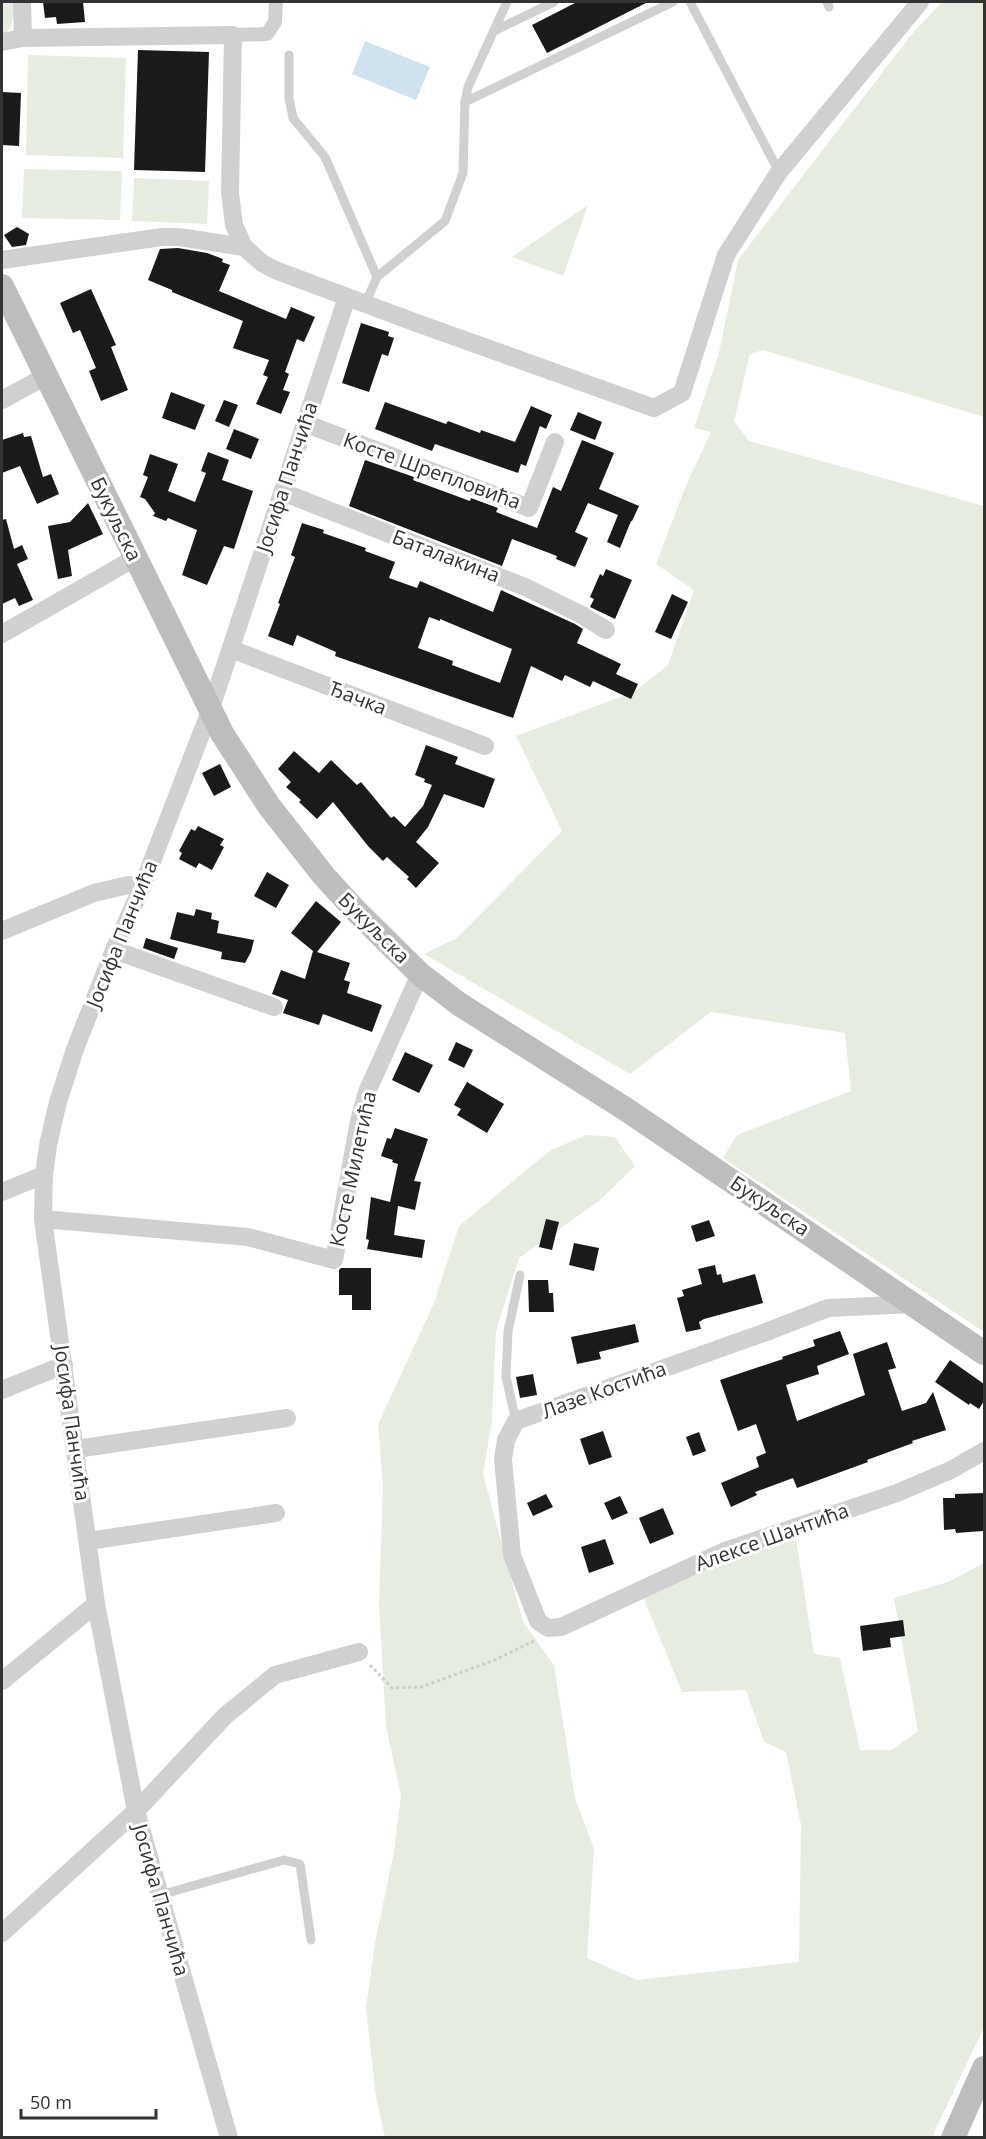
<svg xmlns="http://www.w3.org/2000/svg" width="986" height="2139" font-family="'Open Sans',sans-serif">
<rect width="100%" height="100%" fill="#fff"/>
<g fill="#e6ecdf">
<path d="M 2,2 L 14,2 C 13,16 15,27 2,36 Z"/>
<path d="M 942,2 L 984,2 L 984,417 L 763,350 L 750,354 L 734,421 L 749,441 L 984,506 L 984,1332 L 723,1158 L 737,1135 L 851,1091 L 845,1033 L 711,1012 L 630,1074 L 424,954 L 457,938 L 562,831 L 516,736 L 634,692 L 668,665 L 694,590 L 656,564 L 687,483 L 711,432 L 694,428 L 719,353 L 738,260 L 912,34 Z"/>
<path d="M 28,55 L 126,58 L 123,158 L 26,155 Z"/>
<path d="M 24,169 L 122,171 L 120,220 L 22,218 Z"/>
<path d="M 134,178 L 209,181 L 207,224 L 132,221 Z"/>
<path d="M 588,205 L 563,276 L 512,257 Z"/>
<path d="M 586,1135 L 615,1137 L 635,1166 L 599,1201 L 519,1258 L 496,1331 L 492,1420 L 483,1474 L 523,1622 L 554,1665 L 575,1798 L 594,1849 L 587,1958 L 637,1980 L 799,1962 L 801,1825 L 786,1752 L 764,1742 L 746,1690 L 682,1692 L 643,1597 L 722,1559 L 796,1539 L 814,1654 L 840,1658 L 860,1750 L 892,1750 L 918,1731 L 894,1598 L 948,1582 L 984,1563 L 984,2027 L 932,2137 L 385,2137 L 376,2097 L 366,2009 L 375,1943 L 394,1852 L 401,1796 L 386,1726 L 379,1604 L 383,1485 L 378,1424 L 434,1303 L 459,1226 L 551,1150 Z"/>
</g>
<path fill="#cfe2ee" d="M 365,41 L 430,67 L 416,100 L 352,74 Z"/>
<g fill="#1a1a1a" fill-rule="evenodd">
<path d="M 43,2 L 83,2 L 85,22 L 57,24 L 56,17 L 45,18 Z"/>
<path d="M 577,2 L 648,2 L 547,53 L 532,25 Z"/>
<path d="M 138,50 L 209,52 L 205,172 L 134,170 Z"/>
<path d="M 2,92 L 21,93 L 19,146 L 2,145 Z"/>
<path d="M 17,227 L 29,234 L 26,245 L 12,247 L 4,235 Z"/>
<path d="M 178,248 L 207,253 L 223,259 L 222,262 L 230,265 L 219,291 L 286,319 L 291,307 L 315,317 L 304,342 L 297,339 L 285,372 L 289,374 L 283,390 L 290,392 L 281,414 L 256,404 L 268,377 L 263,375 L 269,360 L 233,348 L 243,321 L 172,292 L 172,290 L 148,280 L 160,249 Z"/>
<path d="M 91,289 L 116,345 L 111,347 L 128,390 L 101,401 L 89,371 L 96,368 L 80,330 L 73,333 L 60,303 Z"/>
<path d="M 361,323 L 389,332 L 388,336 L 394,338 L 388,356 L 382,354 L 369,392 L 342,383 Z"/>
<path d="M 171,392 L 205,405 L 195,430 L 162,418 Z"/>
<path d="M 224,400 L 238,405 L 229,427 L 215,421 Z"/>
<path d="M 385,402 L 446,424 L 448,421 L 480,433 L 481,430 L 515,442 L 531,406 L 552,415 L 546,429 L 540,426 L 526,466 L 521,464 L 518,473 L 435,444 L 432,451 L 375,429 Z"/>
<path d="M 578,412 L 602,422 L 595,440 L 570,430 Z"/>
<path d="M 234,429 L 259,439 L 251,459 L 226,449 Z"/>
<path d="M 23,433 L 24,437 L 31,436 L 43,477 L 51,474 L 59,494 L 37,504 L 20,466 L 2,473 L 2,440 Z"/>
<path d="M 582,440 L 614,453 L 599,489 L 639,506 L 632,521 L 631,521 L 620,548 L 607,542 L 618,515 L 588,503 L 575,532 L 588,538 L 575,567 L 556,559 L 557,556 L 512,539 L 502,566 L 349,506 L 365,460 L 414,477 L 413,480 L 470,501 L 471,498 L 498,508 L 496,512 L 537,528 L 553,487 L 561,491 Z"/>
<path d="M 208,452 L 229,460 L 222,480 L 253,491 L 234,549 L 224,546 L 207,585 L 182,575 L 197,530 L 168,518 L 166,521 L 153,516 L 155,513 L 145,499 L 140,497 L 148,477 L 143,475 L 150,454 L 178,464 L 168,491 L 195,502 L 206,473 L 201,471 Z"/>
<path d="M 88,503 L 103,534 L 68,550 L 72,576 L 58,579 L 48,526 L 70,522 Z"/>
<path d="M 6,519 L 14,549 L 22,545 L 28,559 L 17,564 L 33,600 L 19,606 L 15,598 L 2,604 L 2,520 Z"/>
<path d="M 302,523 L 324,530 L 323,533 L 366,548 L 365,551 L 395,562 L 389,578 L 417,588 L 420,581 L 493,612 L 501,590 L 575,624 L 583,629 L 577,643 L 621,664 L 616,674 L 638,684 L 631,699 L 593,681 L 590,687 L 565,675 L 562,681 L 531,666 L 513,718 L 355,663 L 335,656 L 336,652 L 297,635 L 293,646 L 268,636 L 280,604 L 278,603 L 295,557 L 291,555 ZM 429,617 L 440,621 L 440,619 L 512,649 L 500,683 L 452,665 L 453,661 L 418,648 Z"/>
<path d="M 606,569 L 632,580 L 615,619 L 590,607 L 594,599 L 590,597 L 600,574 L 603,576 Z"/>
<path d="M 672,594 L 688,602 L 671,639 L 655,632 Z"/>
<path d="M 426,745 L 458,757 L 455,764 L 495,779 L 484,808 L 444,794 L 428,827 L 416,842 L 439,863 L 416,888 L 407,879 L 409,877 L 387,857 L 383,861 L 368,846 L 333,802 L 317,819 L 299,802 L 301,800 L 286,787 L 291,782 L 278,769 L 294,751 L 319,773 L 331,760 L 357,785 L 361,782 L 391,818 L 394,816 L 405,827 L 423,806 L 432,785 L 424,782 L 425,779 L 415,775 Z"/>
<path d="M 220,764 L 231,787 L 214,796 L 202,773 Z"/>
<path d="M 198,826 L 224,839 L 220,845 L 224,847 L 212,870 L 199,863 L 196,868 L 179,859 L 182,853 L 179,851 L 191,829 L 195,831 Z"/>
<path d="M 267,872 L 289,885 L 276,908 L 254,896 Z"/>
<path d="M 316,901 L 341,922 L 317,952 L 350,963 L 344,980 L 350,982 L 347,993 L 382,1005 L 372,1032 L 323,1014 L 319,1025 L 283,1013 L 288,1000 L 272,994 L 281,970 L 305,979 L 313,951 L 291,933 Z"/>
<path d="M 196,909 L 212,913 L 211,919 L 219,921 L 217,933 L 254,940 L 251,952 L 245,963 L 221,959 L 222,952 L 170,939 L 177,912 L 194,916 Z"/>
<path d="M 146,938 L 178,948 L 174,959 L 143,948 Z"/>
<path d="M 456,1042 L 473,1050 L 464,1068 L 448,1060 Z"/>
<path d="M 405,1052 L 433,1065 L 419,1093 L 392,1080 Z"/>
<path d="M 467,1082 L 504,1104 L 487,1133 L 457,1115 L 461,1109 L 454,1105 Z"/>
<path d="M 395,1128 L 428,1139 L 414,1181 L 421,1182 L 415,1210 L 398,1206 L 394,1235 L 425,1240 L 422,1258 L 367,1249 L 369,1240 L 366,1239 L 371,1197 L 390,1202 L 398,1164 L 392,1162 L 393,1160 L 381,1156 L 387,1138 L 391,1139 Z"/>
<path d="M 546,1219 L 559,1222 L 552,1250 L 539,1247 Z"/>
<path d="M 709,1220 L 715,1236 L 696,1242 L 691,1226 Z"/>
<path d="M 574,1243 L 599,1248 L 594,1271 L 569,1265 Z"/>
<path d="M 715,1265 L 717,1275 L 721,1274 L 723,1283 L 755,1274 L 763,1303 L 704,1319 L 699,1322 L 701,1329 L 686,1332 L 677,1298 L 684,1296 L 682,1290 L 702,1284 L 698,1269 Z"/>
<path d="M 341,1268 L 371,1268 L 371,1310 L 352,1310 L 352,1295 L 339,1295 L 339,1270 Z"/>
<path d="M 528,1280 L 548,1280 L 549,1293 L 553,1293 L 554,1312 L 529,1312 Z"/>
<path d="M 635,1324 L 639,1342 L 599,1352 L 601,1359 L 577,1364 L 571,1337 Z"/>
<path d="M 840,1331 L 849,1354 L 817,1366 L 819,1374 L 786,1385 L 797,1421 L 865,1395 L 853,1354 L 887,1342 L 896,1368 L 888,1370 L 902,1411 L 926,1403 L 933,1392 L 946,1430 L 912,1441 L 913,1443 L 867,1460 L 868,1462 L 797,1488 L 793,1478 L 755,1492 L 757,1495 L 731,1507 L 721,1483 L 759,1467 L 756,1457 L 766,1453 L 756,1424 L 738,1431 L 720,1380 L 783,1359 L 782,1357 L 815,1346 L 813,1340 Z"/>
<path d="M 950,1360 L 984,1384 L 984,1401 L 979,1409 L 970,1403 L 969,1405 L 935,1382 Z"/>
<path d="M 533,1374 L 537,1395 L 520,1398 L 516,1377 Z"/>
<path d="M 603,1431 L 612,1457 L 589,1465 L 580,1439 Z"/>
<path d="M 699,1432 L 706,1451 L 693,1456 L 686,1437 Z"/>
<path d="M 984,1493 L 983,1531 L 956,1533 L 955,1529 L 944,1530 L 943,1498 L 955,1498 L 955,1494 Z"/>
<path d="M 546,1494 L 553,1507 L 533,1516 L 527,1503 Z"/>
<path d="M 620,1496 L 628,1513 L 612,1520 L 604,1503 Z"/>
<path d="M 663,1508 L 674,1534 L 650,1544 L 639,1518 Z"/>
<path d="M 605,1539 L 614,1564 L 589,1573 L 581,1547 Z"/>
<path d="M 903,1620 L 905,1636 L 890,1638 L 891,1647 L 863,1651 L 860,1626 Z"/>
</g>
<g fill="none" stroke-linecap="round" stroke-linejoin="round">
<path stroke="#cdcdcd" stroke-width="3" stroke-dasharray="3 3" stroke-linecap="butt" d="M 370,1665 L 392,1688 L 421,1687 L 495,1660 L 536,1640"/>
<g stroke="#d0d0d0" stroke-width="9">
<path d="M 690,2 L 779,172"/>
<path d="M 827,2 L 829,7"/>
<path d="M 494,31 L 554,2"/>
<path d="M 289,55 L 289,98 L 293,118 L 325,157 L 377,277"/>
<path d="M 465,102 L 673,2"/>
<path d="M 365,304 L 377,277 L 445,221 L 463,173 L 465,102 L 468,87 L 507,2"/>
<path d="M 516,1421 L 506,1377 L 508,1331 L 520,1275"/>
<path d="M 160,1895 L 284,1860 L 300,1864 L 311,1940"/>
</g>
<path stroke="#d0d0d0" stroke-width="14" d="M 233,35 L 267,34 L 275,22 L 276,2"/>
<g stroke="#d0d0d0" stroke-width="18">
<path d="M 22,2 L 23,38"/>
<path d="M 2,42 L 23,38 L 233,35 L 230,193 L 234,225 L 244,247 L 262,263 L 275,270 L 414,322 L 654,408 L 682,393 L 726,255 L 779,172 L 920,2"/>
<path d="M 2,260 L 162,237 L 179,237 L 244,247"/>
<path d="M 2,400 L 46,376"/>
<path d="M 304,423 L 529,508 L 555,442"/>
<path d="M 282,492 L 525,587 L 580,614 L 606,630"/>
<path d="M 2,634 L 135,558"/>
<path d="M 231,649 L 485,746"/>
<path d="M 2,931 L 94,893 L 128,885 L 142,887"/>
<path d="M 114,950 L 274,1007"/>
<path d="M 2,1192 L 44,1175"/>
<path d="M 43,1219 L 248,1237 L 334,1260 L 359,1121 L 367,1092 L 420,974"/>
<path d="M 915,1304 L 828,1308 L 766,1332 L 516,1421 L 506,1440 L 503,1459 L 512,1555 L 538,1621 L 548,1628 L 561,1627 L 725,1551 L 897,1493 L 951,1470 L 984,1451"/>
<path d="M 2,1390 L 64,1365"/>
<path d="M 76,1449 L 287,1418"/>
<path d="M 88,1541 L 276,1513"/>
<path d="M 2,1681 L 96,1604"/>
<path d="M 2,1933 L 136,1811 L 225,1716 L 275,1675 L 359,1652"/>
<path d="M 229,2138 L 136,1811 L 96,1604 L 43,1219 L 44,1175 L 48,1145 L 58,1102 L 75,1049 L 114,950 L 142,887 L 210,711 L 347,297"/>
</g>
<g stroke="#bdbdbd" stroke-width="24">
<path d="M 2,286 L 223,735 L 269,806 L 324,876 L 355,910 L 420,974 L 459,1004 L 627,1110 L 984,1353"/>
<path d="M 953,2138 L 984,2068"/>
</g>
</g>
<g text-anchor="middle" stroke-width="6" stroke-linejoin="round" paint-order="stroke">
<g font-size="20" fill="#333" stroke="#fff">
<text transform="translate(432 471) rotate(20)" y="7">Косте Шрепловића</text>
<text transform="translate(287 477) rotate(-72)" y="7">Јосифа Панчића</text>
<text transform="translate(116 519) rotate(64)" y="7">Букуљска</text>
<text transform="translate(446 556) rotate(21)" y="7">Баталакина</text>
<text transform="translate(358 698) rotate(21)" y="7">Ђачка</text>
<text transform="translate(374 928) rotate(45)" y="7">Букуљска</text>
<text transform="translate(122 934) rotate(-68)" y="7">Јосифа Панчића</text>
<text transform="translate(353 1169) rotate(-78)" y="7">Косте Милетића</text>
<text transform="translate(770 1206) rotate(34)" y="7">Букуљска</text>
<text transform="translate(604 1390) rotate(-20)" y="7">Лазе Костића</text>
<text transform="translate(72 1423) rotate(82)" y="7">Јосифа Панчића</text>
<text transform="translate(772 1537) rotate(-20)" y="7">Алексе Шантића</text>
<text transform="translate(161 1900) rotate(74)" y="7">Јосифа Панчића</text>
</g>
</g>
<rect width="986" height="2139" fill="none" stroke="#333333" stroke-width="6"/>
<path d="M21 2109v9h135v-9" fill="none" stroke="#333333" stroke-width="3"/>
<text x="30" y="2109" font-size="18" fill="#333333" stroke="#ffffff" stroke-width="4.5" paint-order="stroke">50 m</text>
</svg>
